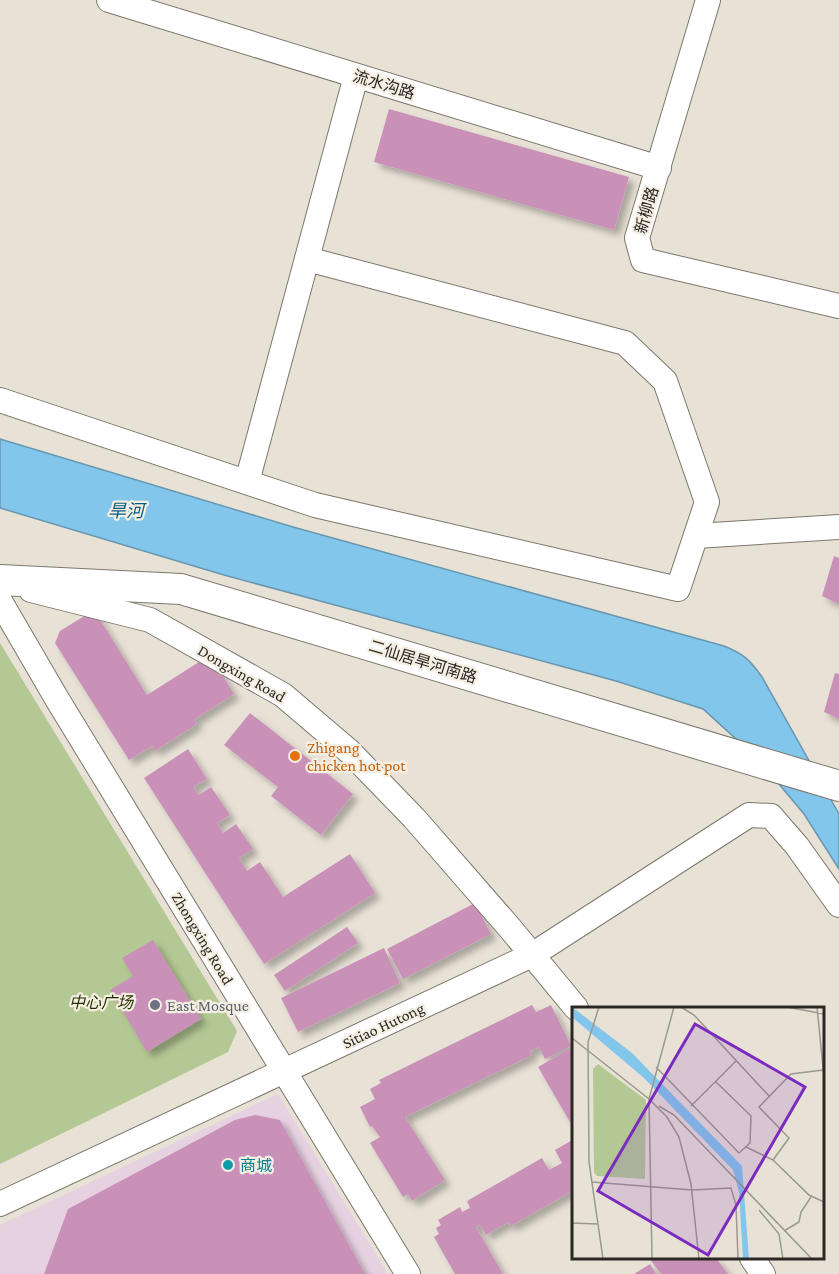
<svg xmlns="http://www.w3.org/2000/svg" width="839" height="1274" font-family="'Crimson Pro','Noto Sans SC',serif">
<defs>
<filter id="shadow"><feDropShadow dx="5.5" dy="5.5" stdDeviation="3" flood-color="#0004"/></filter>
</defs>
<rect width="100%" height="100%" fill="#e8e1d6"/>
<path fill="#e6d1e0" d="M 278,1094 L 388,1274 L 0,1274 L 0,1225 Z"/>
<path fill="#b4c894" d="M 0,643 L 237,1031 L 228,1052 L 0,1164 Z"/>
<path fill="#83c6eb" stroke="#6997af" stroke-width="1.5" d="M 0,439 L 293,527 L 724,646 C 744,654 750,660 762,677 L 839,814 L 839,869 L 804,814 L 758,759 L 703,709 L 616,681 L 224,575 L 0,508 Z"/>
<g fill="#c990b8" filter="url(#shadow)">
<path d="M 389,109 L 629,177 L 614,230 L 374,162 Z"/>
<path d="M 834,556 L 839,558 L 839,604 L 822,596 Z"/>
<path d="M 94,610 L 147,695 L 210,655 L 234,694 L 194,720 L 197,724 L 155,751 L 152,746 L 129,760 L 55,643 L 60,631 Z"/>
<path d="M 835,673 L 839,674 L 839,719 L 824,712 Z"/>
<path d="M 250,713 L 353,794 L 321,835 L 271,796 L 278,787 L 224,745 Z"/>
<path d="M 188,749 L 207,779 L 193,787 L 199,795 L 211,787 L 230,815 L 217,823 L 223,833 L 236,824 L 253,849 L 239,858 L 247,871 L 260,862 L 283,897 L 350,854 L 375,893 L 264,964 L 144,778 Z"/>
<path d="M 475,903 L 491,934 L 403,979 L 387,949 Z"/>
<path d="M 347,927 L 358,943 L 285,991 L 274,975 Z"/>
<path d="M 153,940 L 201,1019 L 147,1052 L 110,990 L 133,976 L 122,958 Z"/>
<path d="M 384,948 L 400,983 L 298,1032 L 281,998 Z"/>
<path d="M 532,1005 L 536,1012 L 551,1005 L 571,1046 L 545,1059 L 539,1047 L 530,1051 L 532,1055 L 405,1117 L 445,1180 L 412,1201 L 408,1194 L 403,1197 L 370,1143 L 380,1137 L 372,1126 L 370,1127 L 360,1107 L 375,1099 L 370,1089 L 381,1083 L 379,1080 Z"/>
<path d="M 569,1049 L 574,1057 L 574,1129 L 538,1067 Z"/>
<path d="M 255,1115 L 280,1120 L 365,1274 L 44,1274 L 68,1209 L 235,1120 Z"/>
<path d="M 574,1139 L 574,1190 L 511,1226 L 508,1222 L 486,1235 L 480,1225 L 476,1227 L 503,1274 L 455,1274 L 434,1237 L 439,1234 L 436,1228 L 441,1225 L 438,1220 L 460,1207 L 462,1212 L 470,1208 L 467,1201 L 542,1158 L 549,1170 L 562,1163 L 555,1150 Z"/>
<path d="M 649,1258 L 716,1258 L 728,1274 L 661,1274 Z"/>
<path d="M 650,1264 L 656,1274 L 634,1274 Z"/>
</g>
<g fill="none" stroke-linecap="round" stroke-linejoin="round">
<g stroke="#7d776d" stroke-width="26">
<g id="minor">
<path d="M 109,0 L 659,168"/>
<path d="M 708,0 L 637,238 L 643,260 L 839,306"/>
<path d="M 0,400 L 315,505 L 678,589 L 707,502 L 665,381 L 625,343 L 307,259"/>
<path d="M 247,482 L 356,76"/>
<path d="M 696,536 L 839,527"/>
<path d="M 31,590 L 150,620 L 283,695 L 350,752 L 414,818 L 509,927 L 576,1008"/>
<path d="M 0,601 L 57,699 L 408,1274"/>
<path d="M 0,1204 L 532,955 L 749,815 L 771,816 L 797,846 L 839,905"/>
<path d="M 752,1258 L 763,1274"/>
</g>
</g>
<g stroke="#7d776d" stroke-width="32">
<path id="tertiary" d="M 0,580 L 181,589 L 839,786"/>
</g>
<use href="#minor" stroke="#fff" stroke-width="24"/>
<use href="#tertiary" stroke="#fff" stroke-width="30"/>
</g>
<circle fill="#e8710a" stroke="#f5eee3" stroke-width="2" cx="295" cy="756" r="6"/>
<circle fill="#6b7280" stroke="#f5eee3" stroke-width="2" cx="155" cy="1005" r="6"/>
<circle fill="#0f9aa8" stroke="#f5eee3" stroke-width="2" cx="228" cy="1165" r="6"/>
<g text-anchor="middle" stroke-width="4.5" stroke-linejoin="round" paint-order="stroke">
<g font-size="16" fill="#2b2824" stroke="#f5eee3">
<text transform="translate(384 84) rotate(17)" y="6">流水沟路</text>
<text transform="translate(646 210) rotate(-74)" y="6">新柳路</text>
<text transform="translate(423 661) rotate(17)" y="6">二仙居旱河南路</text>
<text transform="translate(242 673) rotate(30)" y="6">Dongxing Road</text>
<text transform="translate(203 938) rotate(59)" y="6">Zhongxing Road</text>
<text transform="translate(383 1025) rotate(-25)" y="6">Sitiao Hutong</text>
</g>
<g font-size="16" fill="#c56008" stroke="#f5eee3" text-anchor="start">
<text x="307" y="753">Zhigang<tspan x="307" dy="18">chicken hot pot</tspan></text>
</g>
<g font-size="16" font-style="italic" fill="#243103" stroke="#f5eee3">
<text x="101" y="1008">中心广场</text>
</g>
<g font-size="16" fill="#5b616d" stroke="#f5eee3" text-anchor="start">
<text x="167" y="1011">East Mosque</text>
</g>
<g font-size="16" fill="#0d838f" stroke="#f5eee3" text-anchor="start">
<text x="240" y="1171">商城</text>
</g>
<g font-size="18" font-style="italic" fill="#045d81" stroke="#f5eee3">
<text x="126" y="517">旱河</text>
</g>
</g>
<g transform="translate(572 1007)">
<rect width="252" height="252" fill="#e8e1d6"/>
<path d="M 26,57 L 74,93 L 73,172 L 25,169 L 22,165 L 21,62 Z" fill="#b4c894"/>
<path d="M 0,0 L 60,46 L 170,159 L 177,252 L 171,252 L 167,185 L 161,163 L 72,71 L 0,10 Z" fill="#83c6eb"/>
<path fill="none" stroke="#9c978f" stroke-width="1.5" d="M 27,0 L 16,35 L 17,155 L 31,252M 109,0 L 122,8 L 197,89M 215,0 L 252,7M 245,0 L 252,70M 0,31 L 77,92 L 95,110 L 107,130 L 119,177 L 127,252M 84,60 L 167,146 L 178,136 L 179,109 L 143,74M 251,63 L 219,67 L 187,100 L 217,131 L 201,153 L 237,188 L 252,195M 87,99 L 102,108 L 240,252M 119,99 L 164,54M 174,140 L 201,153M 20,175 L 120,183 L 159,181 L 164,198 L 166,252M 187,203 L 207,227 L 211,252M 0,216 L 26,217M 212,224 L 227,215 L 229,205 L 239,190M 80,252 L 77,92 L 102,0"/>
<path fill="#7b2cbf" fill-opacity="0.15" stroke="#7b2cbf" stroke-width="3" d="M 123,17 L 233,80 L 136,248 L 26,184 Z"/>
<rect width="252" height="252" fill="none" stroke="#2b2824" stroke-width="3"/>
</g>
</svg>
